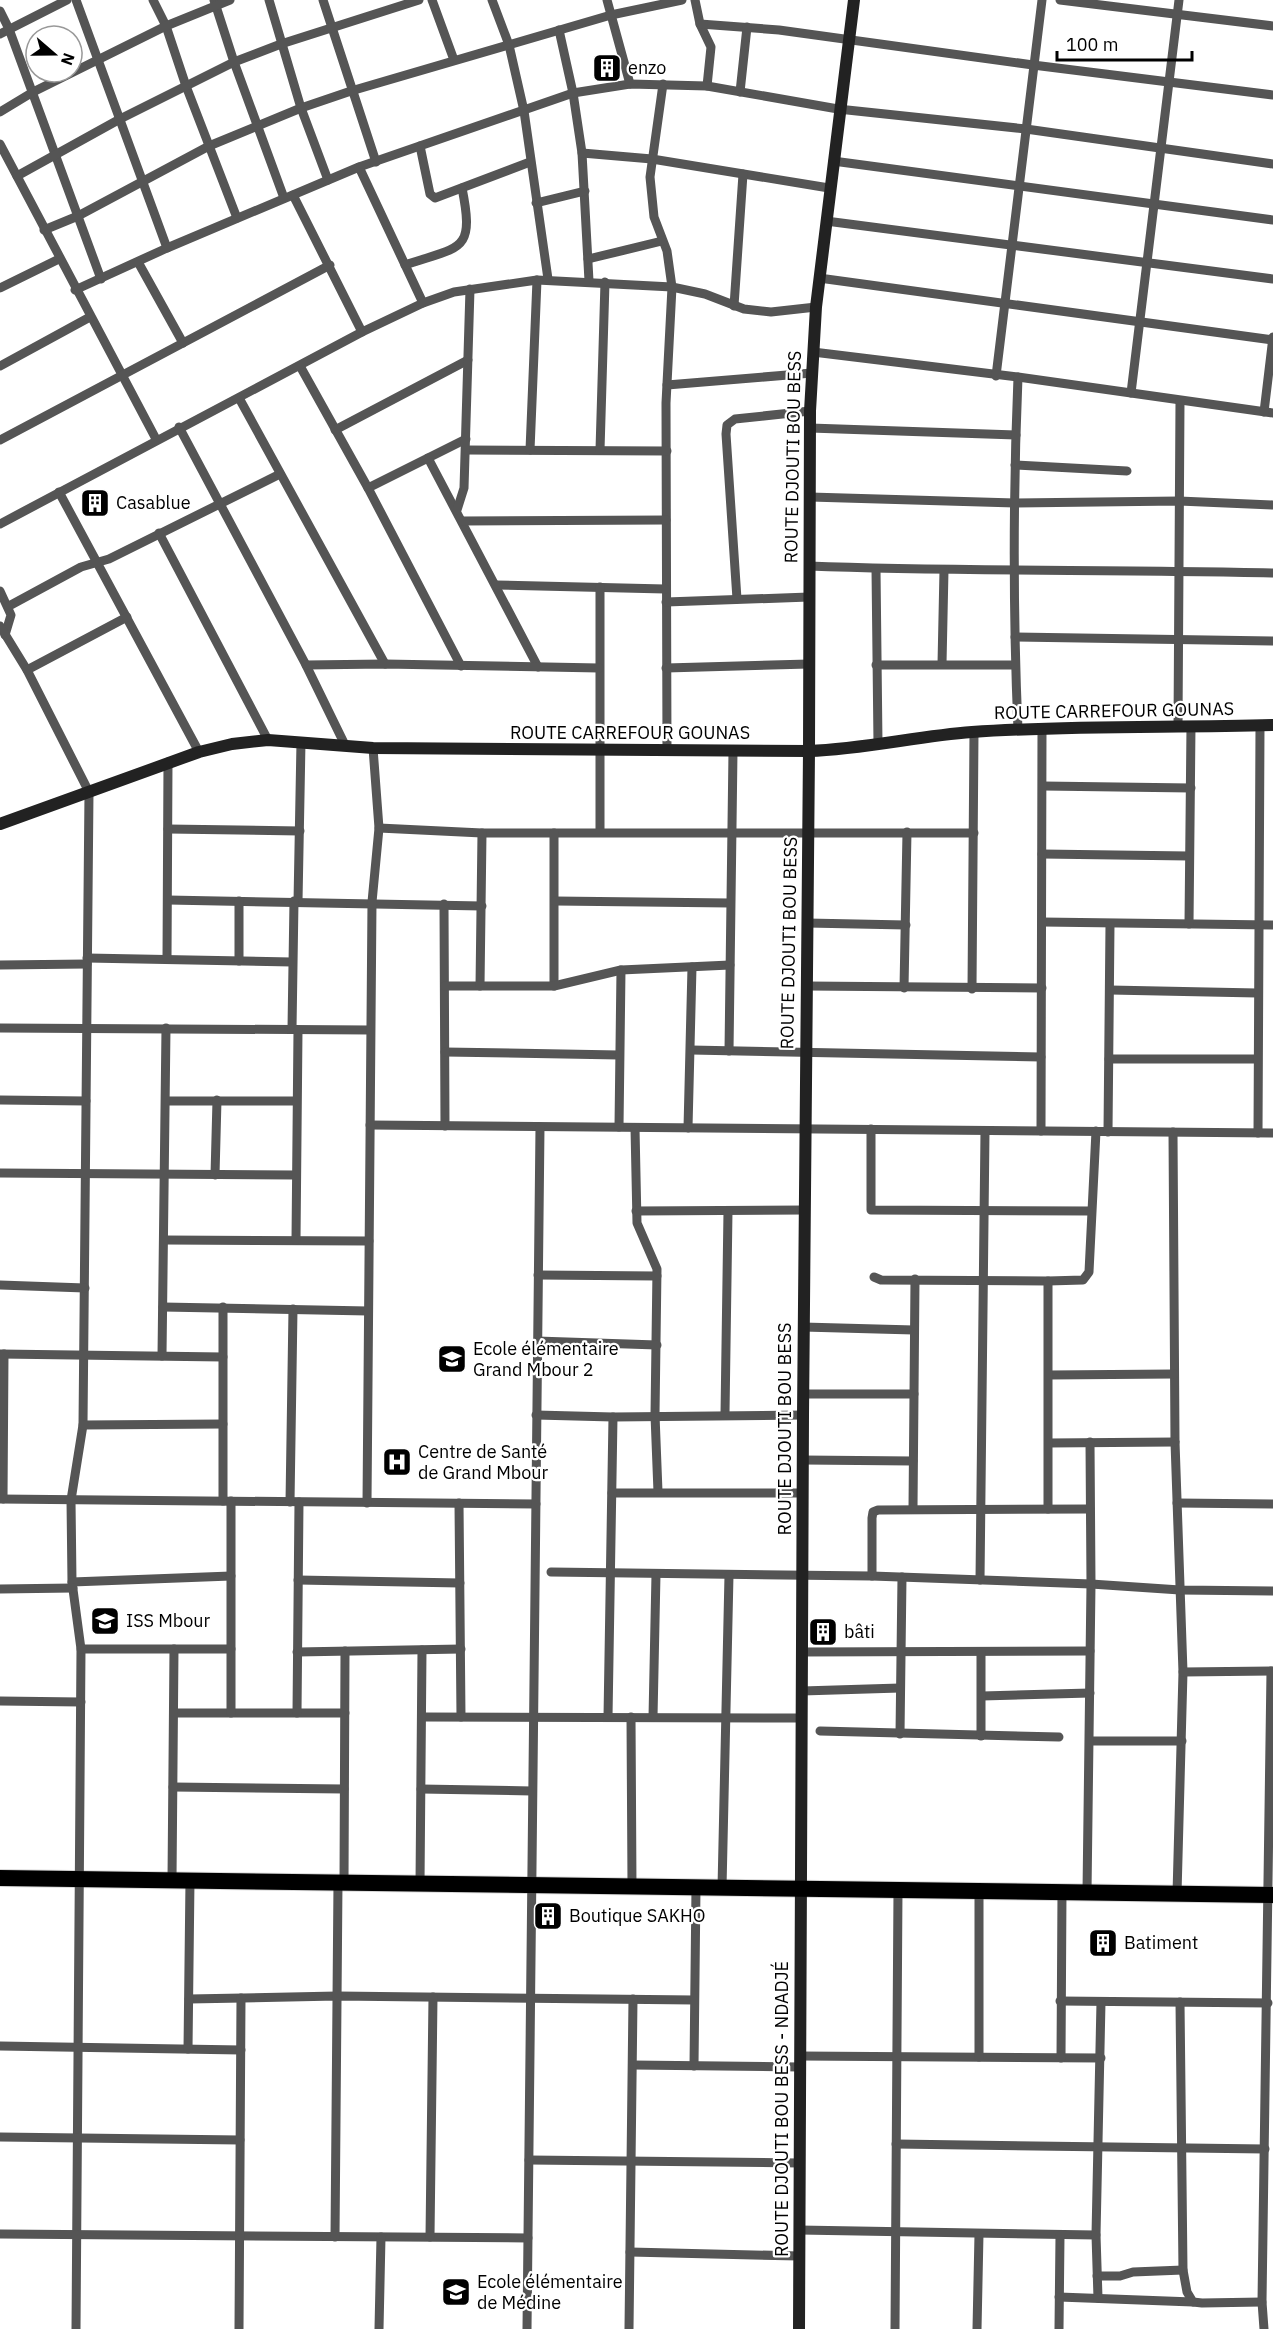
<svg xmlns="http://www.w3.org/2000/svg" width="1273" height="2329" font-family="'IBM Plex Sans',sans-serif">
<rect width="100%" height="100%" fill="#fff"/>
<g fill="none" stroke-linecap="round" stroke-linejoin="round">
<g stroke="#dbdbdb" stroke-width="18">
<path id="highway" d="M 0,1878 L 1273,1895"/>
</g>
<g stroke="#555" stroke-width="9">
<path d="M 76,0 L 167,248"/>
<path d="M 153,0 L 166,26 L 186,86 L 237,218"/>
<path d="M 214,0 L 234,62 L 284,198"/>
<path d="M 269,0 L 301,108 L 328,180"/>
<path d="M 323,0 L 376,162"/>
<path d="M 432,0 L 454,60"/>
<path d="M 492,0 L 509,45 L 524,111 L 548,279"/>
<path d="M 607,0 L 630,84"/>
<path d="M 695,0 L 700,24 L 711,47 L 707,86"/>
<path d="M 1060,0 L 1273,26"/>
<path d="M 0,11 L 9,29 L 101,279"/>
<path d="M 700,24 L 779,30 L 1033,65 L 1273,95"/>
<path d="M 559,30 L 573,93 L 582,153 L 589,281"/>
<path d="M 0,34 L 67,0"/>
<path d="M 663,84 L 650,177 L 654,217 L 667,251 L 672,287 L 666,403 L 667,751"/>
<path d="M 740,92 L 747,27"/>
<path d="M 0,112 L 33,92 L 166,26 L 230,0"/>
<path d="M 0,144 L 156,439"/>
<path d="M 420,146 L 430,194 L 435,198 L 530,162"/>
<path d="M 582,153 L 652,159 L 829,188"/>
<path d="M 833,161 L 1273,220"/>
<path d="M 359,167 L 423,303"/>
<path d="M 17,176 L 120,119 L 234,62 L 281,44 L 419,0"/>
<path d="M 293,195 L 362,332"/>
<path d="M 536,203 L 585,191"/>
<path d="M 826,221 L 1273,279"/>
<path d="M 44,230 L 78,216 L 209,146 L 301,108 L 351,91 L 611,15 L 682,0"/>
<path d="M 588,259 L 662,241"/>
<path d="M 138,262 L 183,343"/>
<path d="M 405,265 C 461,246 475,253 462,188"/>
<path d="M 819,278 L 1273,340"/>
<path d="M 0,288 L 59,259"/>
<path d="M 75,290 L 167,248 L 359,167 L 573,93 L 630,84 L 707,86 L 838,109 L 1026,129 L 1273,164"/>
<path d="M 734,306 L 743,174"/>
<path d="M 813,352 L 1018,377 L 1273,413"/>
<path d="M 0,366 L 90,317"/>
<path d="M 300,366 L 368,488 L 461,666"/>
<path d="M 996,376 L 1042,0"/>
<path d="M 667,385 L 812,373"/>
<path d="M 1131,393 L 1179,0"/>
<path d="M 239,398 L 385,664"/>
<path d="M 1264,412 L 1273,337"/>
<path d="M 179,427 L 306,665 L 345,745"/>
<path d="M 810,428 L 1016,435"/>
<path d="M 335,430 L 468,360"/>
<path d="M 0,440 L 330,265"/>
<path d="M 466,450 L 667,451"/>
<path d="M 530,450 L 537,280"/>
<path d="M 600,450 L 605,282"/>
<path d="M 428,458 L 538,667"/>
<path d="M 1015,465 L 1127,471"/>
<path d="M 368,488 L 466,439"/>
<path d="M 59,492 L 199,752"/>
<path d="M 810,497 L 1015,503 L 1179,501 L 1273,505"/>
<path d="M 457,510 L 464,488 L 470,289"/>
<path d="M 462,521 L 666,520"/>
<path d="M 0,524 L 362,332 L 423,303 L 454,292 L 537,280 L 672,287 L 705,294 L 744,309 L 771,312 L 816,307"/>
<path d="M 159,533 L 268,740"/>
<path d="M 809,566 C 963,572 1118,569 1273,573"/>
<path d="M 876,569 L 878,744"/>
<path d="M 496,585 L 665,589"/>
<path d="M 600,587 L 600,832"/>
<path d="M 0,591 L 11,615 L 5,635"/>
<path d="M 737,599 L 726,434 L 727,425 L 735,419 L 810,411"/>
<path d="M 666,602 L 809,597"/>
<path d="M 9,606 L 81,567 L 109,559 L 280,474"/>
<path d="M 0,626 L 27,670 L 89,792 L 83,1425 L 71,1500 L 72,1582 L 81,1649 L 76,2329"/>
<path d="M 1015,637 L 1273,641"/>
<path d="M 942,664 L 944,570"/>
<path d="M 306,665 L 385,664 L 599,668"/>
<path d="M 876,665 L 1015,665"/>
<path d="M 666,668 L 809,664"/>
<path d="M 27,670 L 127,617"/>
<path d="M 1178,726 L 1180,401"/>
<path d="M 1018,730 C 1013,613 1013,495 1018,377"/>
<path d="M 1043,786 L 1191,788"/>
<path d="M 379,828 L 482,833 L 974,833"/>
<path d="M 168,829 L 300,831"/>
<path d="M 554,833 L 554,986"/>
<path d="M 1042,854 L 1189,856"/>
<path d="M 168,900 L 482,906"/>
<path d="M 555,901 L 730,903"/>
<path d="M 298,902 L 301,742"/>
<path d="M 444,904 L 445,1126"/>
<path d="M 1042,922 L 1273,925"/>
<path d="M 807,923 L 906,925"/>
<path d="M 1189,924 L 1191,726"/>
<path d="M 87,958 L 292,962"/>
<path d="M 167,959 L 168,762"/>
<path d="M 239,961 L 239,901"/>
<path d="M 0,965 L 87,964"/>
<path d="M 445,986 L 554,986 L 621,970 L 730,965"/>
<path d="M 480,986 L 482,833"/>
<path d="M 807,986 L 1042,988"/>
<path d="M 904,988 L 907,832"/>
<path d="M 972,989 L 974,732"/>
<path d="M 1110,990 L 1257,993"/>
<path d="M 0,1028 L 370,1030"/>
<path d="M 292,1029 L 294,901"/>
<path d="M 691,1050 L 1041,1057"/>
<path d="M 729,1051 L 733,751"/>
<path d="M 445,1052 L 619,1055"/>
<path d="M 1109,1059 L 1257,1059"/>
<path d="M 0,1100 L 86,1101"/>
<path d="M 166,1101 L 296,1101"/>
<path d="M 370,1125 L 1273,1133"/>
<path d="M 619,1127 L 621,970"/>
<path d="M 635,1128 L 637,1223 L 657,1269 L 655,1415 L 658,1492"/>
<path d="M 688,1128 L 692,967"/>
<path d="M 871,1129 L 871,1210 L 1091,1211"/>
<path d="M 1041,1131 L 1042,729"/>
<path d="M 1108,1132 L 1110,924"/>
<path d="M 1173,1132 L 1175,1442 L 1183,1672 L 1177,1894"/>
<path d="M 1258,1133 L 1260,726"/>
<path d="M 0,1173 L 295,1175"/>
<path d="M 215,1175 L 217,1100"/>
<path d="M 636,1211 L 805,1210"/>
<path d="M 164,1240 L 369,1241"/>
<path d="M 296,1240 L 298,1030"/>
<path d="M 538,1275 L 657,1276"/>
<path d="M 874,1277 L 881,1280 L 1048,1281 L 1083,1280 L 1089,1272 L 1096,1131"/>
<path d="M 0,1285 L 85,1288"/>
<path d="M 163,1307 L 368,1311"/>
<path d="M 803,1327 L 914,1330"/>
<path d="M 537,1341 L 657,1345"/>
<path d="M 0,1354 L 223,1357"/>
<path d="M 162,1356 L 166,1028"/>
<path d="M 1049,1375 L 1174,1374"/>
<path d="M 803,1394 L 914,1394"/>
<path d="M 725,1414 L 728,1211"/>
<path d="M 536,1415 L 613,1417 L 803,1415"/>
<path d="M 83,1425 L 223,1424"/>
<path d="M 1049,1443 L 1175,1442"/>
<path d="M 803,1460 L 913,1461"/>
<path d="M 612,1493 L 802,1493"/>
<path d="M 0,1499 L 536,1504"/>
<path d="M 3,1499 L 4,1354"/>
<path d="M 223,1501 L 223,1307"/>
<path d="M 290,1502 L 293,1309"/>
<path d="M 367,1503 L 372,902 L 379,828 L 373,748"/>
<path d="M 459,1503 L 461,1717"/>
<path d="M 1177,1503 L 1273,1504"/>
<path d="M 913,1508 L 915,1279"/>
<path d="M 1048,1509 L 1048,1281"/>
<path d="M 551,1572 L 872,1576 L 1091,1584 L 1180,1590 L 1273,1591"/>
<path d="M 872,1576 L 872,1518 L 873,1512 L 878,1510 L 1090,1509"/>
<path d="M 298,1580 L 460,1583"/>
<path d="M 980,1580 L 985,1131"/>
<path d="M 72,1582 L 231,1576"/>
<path d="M 0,1589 L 73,1588"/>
<path d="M 81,1649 L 231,1649"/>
<path d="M 297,1652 L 461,1649"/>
<path d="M 802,1652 L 1090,1651"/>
<path d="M 1183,1672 L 1273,1671"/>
<path d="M 802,1691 L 900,1688"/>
<path d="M 982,1696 L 1090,1693"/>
<path d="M 0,1701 L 81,1702"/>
<path d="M 174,1713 L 345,1713"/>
<path d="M 231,1713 L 231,1501"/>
<path d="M 297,1713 L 299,1502"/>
<path d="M 422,1717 L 802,1718"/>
<path d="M 608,1717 L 613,1417"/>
<path d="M 631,1717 L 632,1886"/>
<path d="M 653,1717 L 656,1574"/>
<path d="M 820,1731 L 1059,1737"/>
<path d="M 900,1734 L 902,1577"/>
<path d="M 981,1736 L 981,1652"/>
<path d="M 1090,1741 L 1182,1741"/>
<path d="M 173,1787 L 344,1789"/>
<path d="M 421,1789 L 532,1791"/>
<path d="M 172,1880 L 174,1649"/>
<path d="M 344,1883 L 345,1651"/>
<path d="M 420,1884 L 422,1650"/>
<path d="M 722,1888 L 729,1575"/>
<path d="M 1087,1892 L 1091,1584 L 1090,1442"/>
<path d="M 189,1999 L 337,1996 L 694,2000"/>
<path d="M 1060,2001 L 1268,2003"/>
<path d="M 1180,2002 L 1183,2270 L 1187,2292 L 1193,2302 L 1202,2303 L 1262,2302"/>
<path d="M 0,2046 L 241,2050"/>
<path d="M 188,2049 L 190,1880"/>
<path d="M 800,2056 L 1101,2058"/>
<path d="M 979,2057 L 979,1891"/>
<path d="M 1061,2058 L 1062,1891"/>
<path d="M 633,2065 L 800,2067"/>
<path d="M 694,2066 L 696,1887"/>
<path d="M 0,2137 L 240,2140"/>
<path d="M 896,2144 L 1265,2149"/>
<path d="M 529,2160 L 799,2163"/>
<path d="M 799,2230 L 1096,2235"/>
<path d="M 0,2234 L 528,2238"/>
<path d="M 335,2237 L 338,1882"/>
<path d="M 430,2237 L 433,1997"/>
<path d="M 630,2252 L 799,2256"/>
<path d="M 1097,2276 L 1120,2276 L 1133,2272 L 1183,2270"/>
<path d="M 1059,2297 L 1193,2302"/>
<path d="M 1098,2298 L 1096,2235 L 1101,2002"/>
<path d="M 239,2329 L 241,1998"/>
<path d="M 379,2329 L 381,2237"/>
<path d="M 527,2329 L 540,1127"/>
<path d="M 629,2329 L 633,1999"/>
<path d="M 895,2329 L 898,1890"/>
<path d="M 977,2329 L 979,2234"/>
<path d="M 1059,2329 L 1060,2236"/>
<path d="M 1264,2329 L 1262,2302 L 1271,1671"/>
</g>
<g stroke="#222" stroke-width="12">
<path d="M 0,824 L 199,752 L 232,744 L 268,740 L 373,748 L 809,751 C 864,749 918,736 972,732 C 1072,725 1173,728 1273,725"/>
<path d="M 799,2329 L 803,1415 L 809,751 L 810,411 L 816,307 L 854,0"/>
</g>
<use href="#highway" stroke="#000" stroke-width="16"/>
</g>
<defs>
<g id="building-square" transform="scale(1.5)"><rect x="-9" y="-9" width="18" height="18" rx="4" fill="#000" stroke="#fff"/><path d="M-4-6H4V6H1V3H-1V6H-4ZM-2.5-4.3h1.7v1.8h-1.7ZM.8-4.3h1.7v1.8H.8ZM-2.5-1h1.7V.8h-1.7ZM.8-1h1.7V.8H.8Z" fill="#fff"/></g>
<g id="school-square" transform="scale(1.5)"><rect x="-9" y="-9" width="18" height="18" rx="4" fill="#000" stroke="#fff"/><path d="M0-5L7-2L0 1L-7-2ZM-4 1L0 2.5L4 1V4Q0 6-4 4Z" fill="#fff"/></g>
<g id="hospital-square" transform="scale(1.5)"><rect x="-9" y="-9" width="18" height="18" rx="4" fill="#000" stroke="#fff"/><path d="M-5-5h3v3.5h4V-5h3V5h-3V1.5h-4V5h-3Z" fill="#fff"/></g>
<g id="university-square" transform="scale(1.5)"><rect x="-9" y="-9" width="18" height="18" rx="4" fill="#000" stroke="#fff"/><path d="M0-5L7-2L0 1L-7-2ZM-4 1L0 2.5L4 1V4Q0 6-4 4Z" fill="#fff"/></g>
</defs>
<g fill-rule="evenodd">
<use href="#building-square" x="607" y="68"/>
<use href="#building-square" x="95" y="503"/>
<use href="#school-square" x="452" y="1359"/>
<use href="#hospital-square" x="397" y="1462"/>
<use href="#university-square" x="105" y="1621"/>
<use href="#building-square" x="823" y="1632"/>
<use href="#building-square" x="548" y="1916"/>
<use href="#building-square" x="1103" y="1943"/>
<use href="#school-square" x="456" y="2292"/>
</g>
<g text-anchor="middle" stroke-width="4.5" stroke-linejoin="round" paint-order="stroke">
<g font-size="18" fill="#000" stroke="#fff" text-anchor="start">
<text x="628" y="74">enzo</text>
<text x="116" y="509">Casablue</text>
<text x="473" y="1355">Ecole élémentaire<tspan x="473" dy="21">Grand Mbour 2</tspan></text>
<text x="418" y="1458">Centre de Santé<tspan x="418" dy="21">de Grand Mbour</tspan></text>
<text x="126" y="1627">ISS Mbour</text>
<text x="844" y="1638">bâti</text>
<text x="569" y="1922">Boutique SAKHO</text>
<text x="1124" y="1949">Batiment</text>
<text x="477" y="2288">Ecole élémentaire<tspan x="477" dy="21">de Médine</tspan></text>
</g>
<g font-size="18" fill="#000" stroke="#fff">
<text transform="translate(793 457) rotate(-89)" y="6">ROUTE DJOUTI BOU BESS</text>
<text transform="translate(1114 711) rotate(-1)" y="6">ROUTE CARREFOUR GOUNAS</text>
<text x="630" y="739">ROUTE CARREFOUR GOUNAS</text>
<text transform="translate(789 943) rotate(-89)" y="6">ROUTE DJOUTI BOU BESS</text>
<text transform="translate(785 1429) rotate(-90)" y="6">ROUTE DJOUTI BOU BESS</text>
<text transform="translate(782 2109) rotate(-90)" y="6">ROUTE DJOUTI BOU BESS - NDADJÉ</text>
</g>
</g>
<g transform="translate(54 54) rotate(110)"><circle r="28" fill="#ffffff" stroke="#999999" stroke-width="1.5"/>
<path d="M0-4.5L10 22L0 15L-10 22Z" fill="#000000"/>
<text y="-9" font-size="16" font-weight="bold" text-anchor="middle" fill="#000000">N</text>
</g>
<path d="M1057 51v9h135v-9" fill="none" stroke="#000000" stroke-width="3"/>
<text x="1066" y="51" font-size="18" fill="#000000" stroke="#ffffff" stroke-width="4.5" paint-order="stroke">100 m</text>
</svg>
